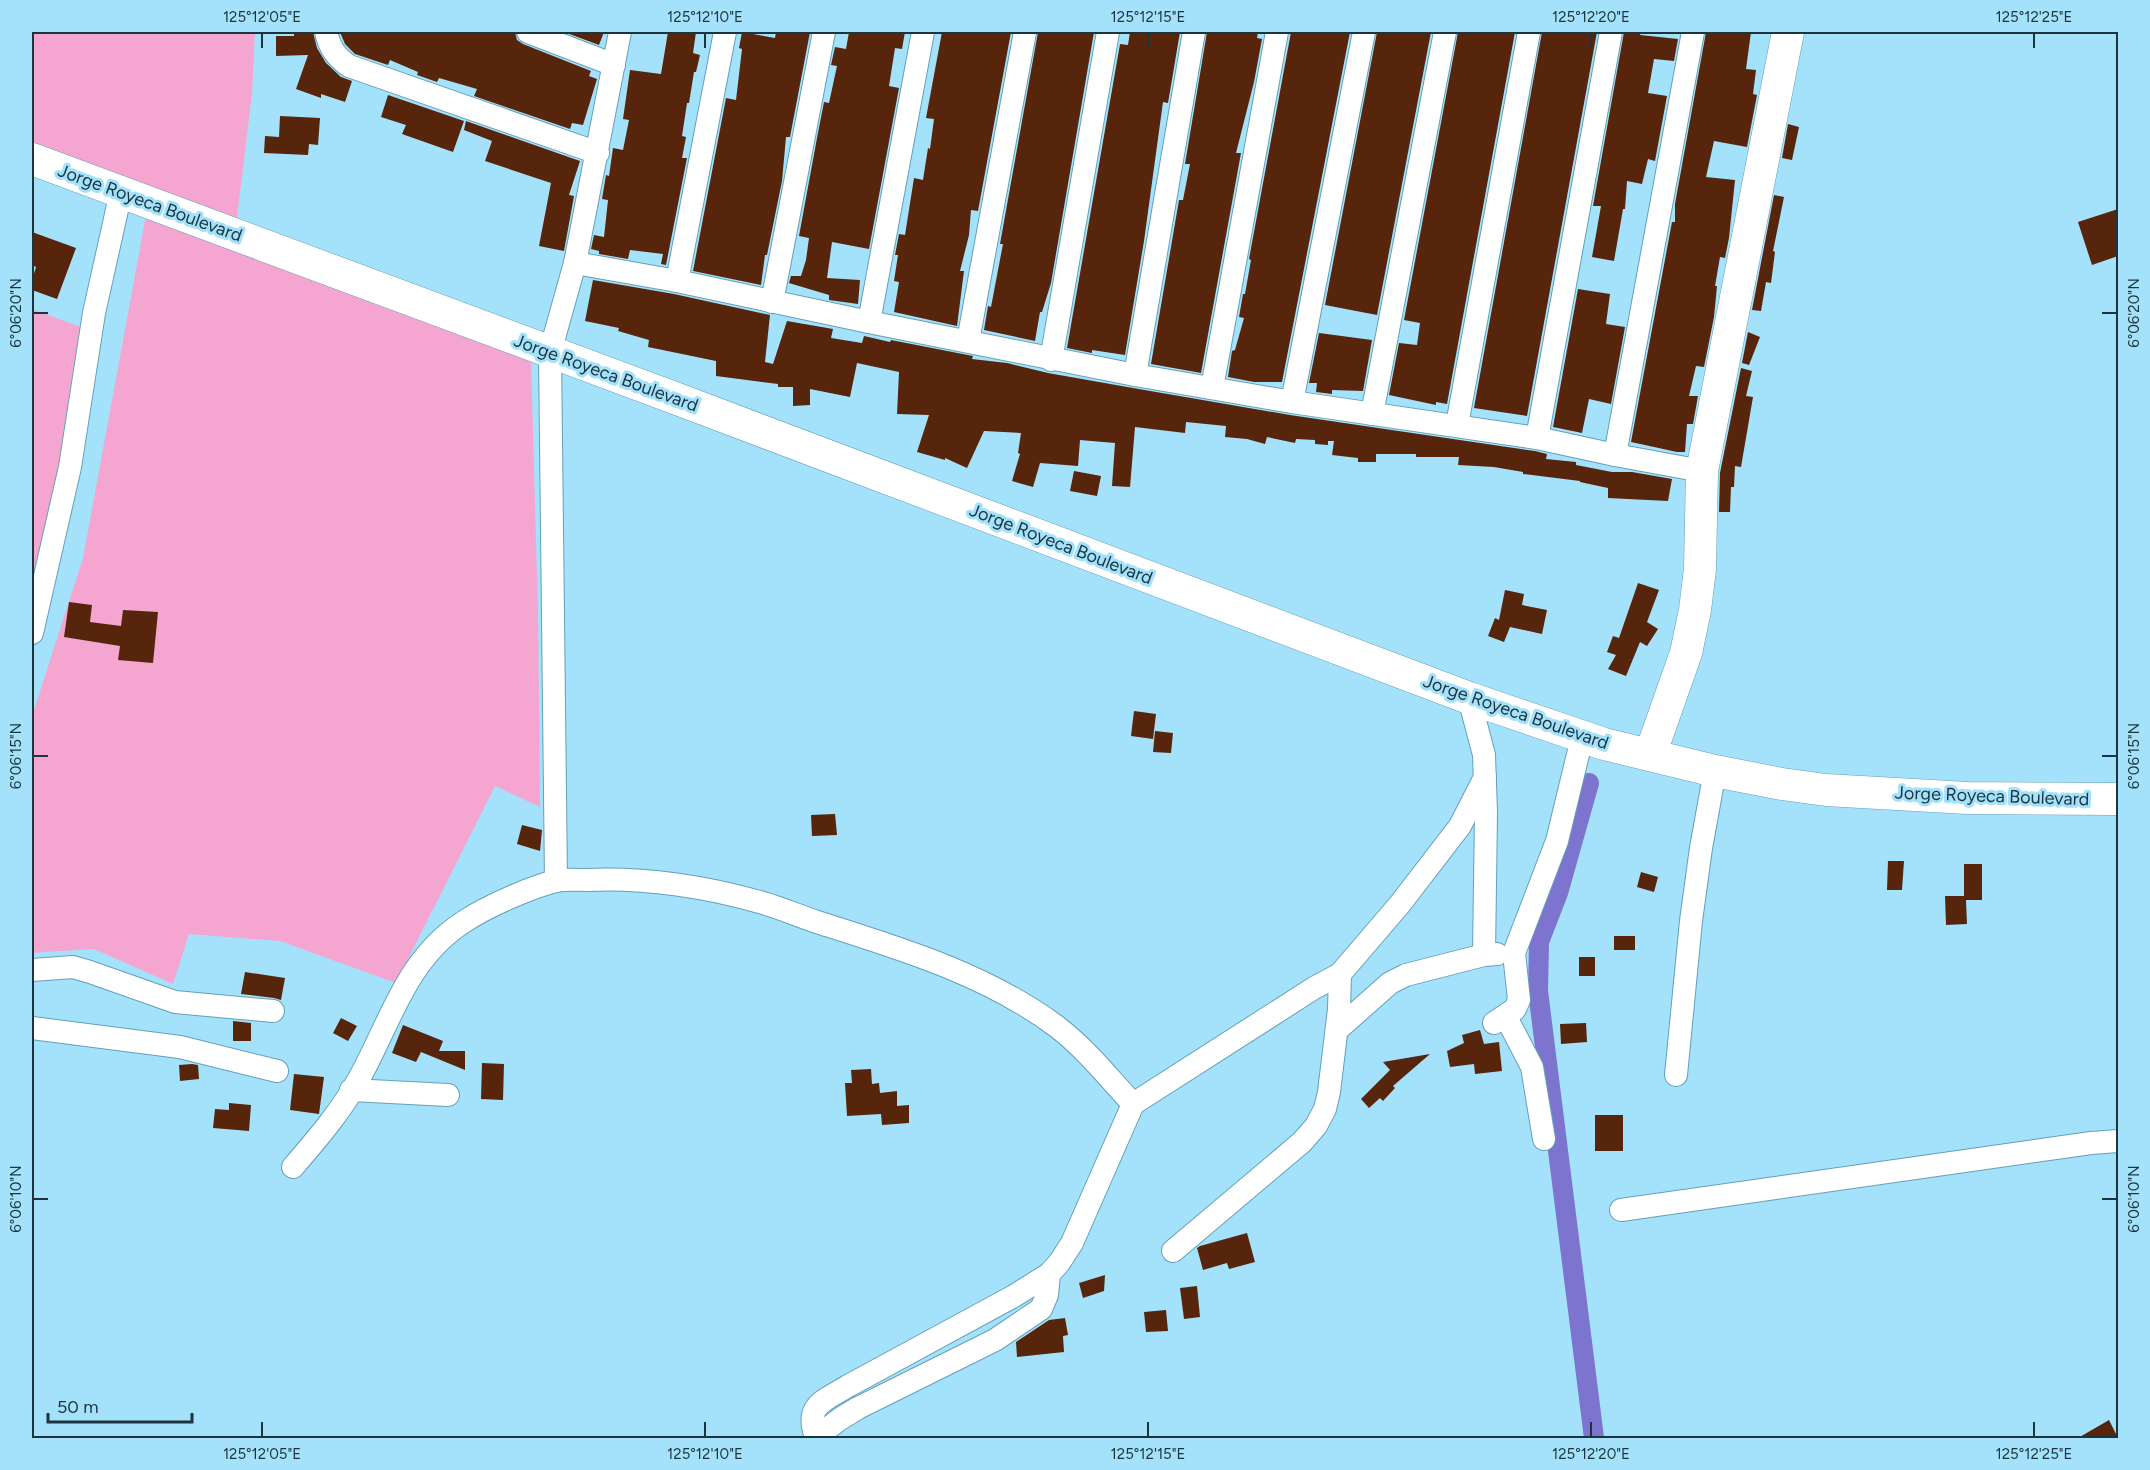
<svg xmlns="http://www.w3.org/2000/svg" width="2150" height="1470" font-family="Figtree,sans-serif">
<rect width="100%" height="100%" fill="#a4e2fb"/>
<g fill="#f4a6d1">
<path d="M 32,32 L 255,32 L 252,94 L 236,225 L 32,148 Z"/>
<path d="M 147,210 L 531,357 L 538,613 L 540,807 L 495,786 L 396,983 L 280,941 L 189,934 L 173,984 L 94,949 L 32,953 L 32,716 L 83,558 Z"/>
<path d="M 32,309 L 102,335 L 62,554 L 32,645 Z"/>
</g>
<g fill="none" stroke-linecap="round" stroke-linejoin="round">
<path stroke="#7c74cf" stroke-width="20" d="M 1589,783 L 1558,893 L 1539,942 L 1538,991 L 1594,1438"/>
</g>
<g fill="#56250b">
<path d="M 294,32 L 313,32 L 317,48 L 326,63 L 341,77 L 352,81 L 345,102 L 321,94 L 321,98 L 296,89 L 308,55 L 276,56 L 276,36 L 294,36 Z"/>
<path d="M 340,32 L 515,32 L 517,40 L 523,44 L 591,71 L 589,76 L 597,79 L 583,125 L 572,123 L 570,129 L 474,96 L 477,89 L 439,78 L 437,82 L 417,75 L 418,72 L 390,60 L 388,65 L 355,54 L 345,44 Z"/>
<path d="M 564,32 L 604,32 L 599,45 Z"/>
<path d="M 668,32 L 696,32 L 693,53 L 700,55 L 696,72 L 694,72 L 689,103 L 687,103 L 682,136 L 686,137 L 682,158 L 687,158 L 666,265 L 661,264 L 663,254 L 630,250 L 628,259 L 599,254 L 599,251 L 591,249 L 594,235 L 604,237 L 608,200 L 602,199 L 606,175 L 609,176 L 613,148 L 623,150 L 629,120 L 623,119 L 630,70 L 661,74 Z"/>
<path d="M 742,32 L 775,38 L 776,32 L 810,32 L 790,137 L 786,137 L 782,181 L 767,255 L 765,255 L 761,285 L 693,271 L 726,98 L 736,100 L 742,49 L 739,48 Z"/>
<path d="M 849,32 L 905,32 L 902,49 L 895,48 L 889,86 L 899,88 L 869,249 L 832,242 L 827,278 L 860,280 L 858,304 L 829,300 L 829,295 L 789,283 L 791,276 L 801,276 L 806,260 L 809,238 L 799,236 L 817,138 L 824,102 L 829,103 L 837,66 L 831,65 L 835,47 L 846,49 Z"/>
<path d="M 942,32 L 1011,32 L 978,211 L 971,210 L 969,235 L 960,271 L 964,271 L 957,326 L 894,312 L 899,282 L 894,281 L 898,255 L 895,255 L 899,234 L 905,235 L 914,178 L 923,180 L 928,148 L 930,149 L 934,119 L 926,118 Z"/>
<path d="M 1038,32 L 1094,32 L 1051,283 L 1042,312 L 1040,312 L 1035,341 L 984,330 L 988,306 L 991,307 L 1003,244 L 1000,244 Z"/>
<path d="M 1130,32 L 1180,32 L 1168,103 L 1163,102 L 1144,241 L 1125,355 L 1092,350 L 1092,353 L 1067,348 L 1120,44 L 1128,45 Z"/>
<path d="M 1207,32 L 1258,32 L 1257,38 L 1262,39 L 1254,82 L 1236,153 L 1241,153 L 1201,373 L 1151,364 L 1179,200 L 1183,200 L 1190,164 L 1185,164 Z"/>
<path d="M 1291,32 L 1350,32 L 1282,382 L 1254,382 L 1228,377 L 1232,351 L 1235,350 L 1244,318 L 1239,317 L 1243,294 L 1245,294 L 1251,260 L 1249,259 Z"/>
<path d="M 1377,32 L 1431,32 L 1377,315 L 1325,305 Z"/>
<path d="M 1458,32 L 1515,32 L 1447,404 L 1436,402 L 1436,405 L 1389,395 L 1399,343 L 1417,345 L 1420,323 L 1404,320 Z"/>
<path d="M 1542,32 L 1597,32 L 1527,416 L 1474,408 Z"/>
<path d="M 1624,32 L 1641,32 L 1640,35 L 1678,39 L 1674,61 L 1654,59 L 1648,93 L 1667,96 L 1655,161 L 1648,159 L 1642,184 L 1627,181 L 1625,209 L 1623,209 L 1614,261 L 1592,257 L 1601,206 L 1593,206 Z"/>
<path d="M 1706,32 L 1751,32 L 1746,69 L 1756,70 L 1753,94 L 1757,95 L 1747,147 L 1714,141 L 1706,177 L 1735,180 L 1729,238 L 1725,258 L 1720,257 L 1715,286 L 1717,286 L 1714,317 L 1704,367 L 1696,366 L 1689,396 L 1698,396 L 1693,424 L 1687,424 L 1685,452 L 1677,452 L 1631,442 L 1672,222 L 1675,222 L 1675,204 Z"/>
<path d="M 388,95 L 464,121 L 453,152 L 402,134 L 406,125 L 381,117 Z"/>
<path d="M 280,116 L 320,118 L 318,145 L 309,144 L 308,155 L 264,153 L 265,136 L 279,137 Z"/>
<path d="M 466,121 L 580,161 L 569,195 L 574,196 L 564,251 L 539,246 L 551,183 L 485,161 L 492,141 L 464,130 Z"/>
<path d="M 1788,124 L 1799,127 L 1792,160 L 1782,158 Z"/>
<path d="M 1774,195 L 1784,197 L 1773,251 L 1775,252 L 1771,283 L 1766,282 L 1761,311 L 1752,310 Z"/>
<path d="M 2118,209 L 2118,256 L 2092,265 L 2078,222 Z"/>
<path d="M 32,232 L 76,248 L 57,299 L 32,290 L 32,280 L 36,267 L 32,265 Z"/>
<path d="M 593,280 L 674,294 L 770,315 L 765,362 L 773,364 L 787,321 L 833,329 L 831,338 L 862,343 L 864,336 L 890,342 L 891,340 L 973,356 L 972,359 L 1007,363 L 1048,373 L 1133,388 L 1290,415 L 1535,451 L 1547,454 L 1546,459 L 1576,462 L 1576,465 L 1612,472 L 1632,472 L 1672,479 L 1668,501 L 1608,498 L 1608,488 L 1580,482 L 1580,481 L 1523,474 L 1523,472 L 1494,467 L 1458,465 L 1459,457 L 1416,457 L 1416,454 L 1376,454 L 1376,462 L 1358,462 L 1358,458 L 1332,455 L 1334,441 L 1328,441 L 1328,445 L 1315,444 L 1315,440 L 1296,439 L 1295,443 L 1267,437 L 1265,444 L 1247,439 L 1225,437 L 1226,426 L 1186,422 L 1185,433 L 1135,427 L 1130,487 L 1112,486 L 1115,443 L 1080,440 L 1078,466 L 1040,463 L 1033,487 L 1012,481 L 1020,454 L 1018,453 L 1021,433 L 984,431 L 967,468 L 945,458 L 945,460 L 917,452 L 929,415 L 897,414 L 899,372 L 857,363 L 850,397 L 810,389 L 810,405 L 793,406 L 793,387 L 778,387 L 778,384 L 716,376 L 716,361 L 648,347 L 649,340 L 618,331 L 619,328 L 585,321 Z"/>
<path d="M 1578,289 L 1610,294 L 1606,324 L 1625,327 L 1611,404 L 1589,399 L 1582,433 L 1553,427 Z"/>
<path d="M 1748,332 L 1760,337 L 1749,365 L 1742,363 Z"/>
<path d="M 1319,333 L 1372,340 L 1363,391 L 1332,390 L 1332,394 L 1316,392 L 1317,383 L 1309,383 Z"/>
<path d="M 1741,368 L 1752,371 L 1746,396 L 1753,397 L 1741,467 L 1735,466 L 1734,487 L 1731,487 L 1730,512 L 1719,512 L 1720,473 Z"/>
<path d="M 1074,471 L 1101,476 L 1097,496 L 1070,491 Z"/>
<path d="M 1638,583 L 1659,590 L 1647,622 L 1658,629 L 1647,646 L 1640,642 L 1626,676 L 1608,669 L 1616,655 L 1607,652 L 1613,636 L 1619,638 Z"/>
<path d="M 1505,590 L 1524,594 L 1522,605 L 1547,610 L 1542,634 L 1510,627 L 1504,642 L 1488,636 L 1495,618 L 1499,620 Z"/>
<path d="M 69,602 L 92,605 L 90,622 L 121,626 L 123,610 L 158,612 L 153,663 L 118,660 L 120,646 L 64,637 Z"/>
<path d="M 1134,711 L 1156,714 L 1153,739 L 1131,736 Z"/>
<path d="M 1155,731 L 1173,733 L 1171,753 L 1153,752 Z"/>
<path d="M 835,814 L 837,835 L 812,836 L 811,815 Z"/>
<path d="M 522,825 L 542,830 L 540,851 L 517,844 Z"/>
<path d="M 1888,861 L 1904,861 L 1902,890 L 1887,890 Z"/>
<path d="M 1964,864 L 1982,864 L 1982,900 L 1966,900 L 1967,924 L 1946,925 L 1945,896 L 1964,896 Z"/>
<path d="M 1641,872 L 1658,877 L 1654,892 L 1637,887 Z"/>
<rect x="1614" y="936" width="21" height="14"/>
<rect x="1579" y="957" width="16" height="19"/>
<path d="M 245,972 L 285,978 L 281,1000 L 274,998 L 241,994 Z"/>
<path d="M 341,1018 L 357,1026 L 348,1041 L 333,1033 Z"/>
<path d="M 233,1021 L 251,1023 L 251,1041 L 233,1041 Z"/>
<path d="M 1586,1023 L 1587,1042 L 1561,1044 L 1560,1024 Z"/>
<path d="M 403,1025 L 443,1041 L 439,1051 L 465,1051 L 465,1070 L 421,1052 L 416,1062 L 392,1053 Z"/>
<path d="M 1480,1030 L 1484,1044 L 1499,1042 L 1502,1071 L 1475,1074 L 1474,1064 L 1450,1067 L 1447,1051 L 1464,1043 L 1462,1035 Z"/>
<path d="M 1430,1054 L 1393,1086 L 1395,1088 L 1383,1101 L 1380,1098 L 1369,1108 L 1361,1099 L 1390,1070 L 1383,1062 Z"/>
<path d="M 482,1063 L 504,1064 L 503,1100 L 481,1099 Z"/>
<path d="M 192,1064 L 198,1065 L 199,1079 L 180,1081 L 179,1065 Z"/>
<path d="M 871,1069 L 872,1084 L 879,1083 L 880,1093 L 897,1091 L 897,1106 L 909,1105 L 909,1123 L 882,1125 L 881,1114 L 847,1116 L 845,1083 L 852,1083 L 851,1070 Z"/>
<path d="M 294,1074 L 324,1077 L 319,1114 L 290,1110 Z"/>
<path d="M 229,1103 L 251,1105 L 249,1131 L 213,1128 L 215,1109 L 229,1110 Z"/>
<rect x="1595" y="1115" width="28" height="36"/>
<path d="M 1247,1233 L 1255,1262 L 1229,1269 L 1227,1263 L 1203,1270 L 1197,1248 L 1200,1246 Z"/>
<path d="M 1105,1275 L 1104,1291 L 1083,1298 L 1079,1283 Z"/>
<path d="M 1197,1286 L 1200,1317 L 1184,1319 L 1180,1288 Z"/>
<path d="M 1166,1310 L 1168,1331 L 1146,1332 L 1144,1312 Z"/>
<path d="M 1065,1318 L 1068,1335 L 1063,1336 L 1064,1352 L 1017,1357 L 1016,1342 L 1049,1320 Z"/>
<path d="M 2109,1420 L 2118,1438 L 2078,1438 Z"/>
</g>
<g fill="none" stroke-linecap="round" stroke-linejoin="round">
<g stroke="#64a0b8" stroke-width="24">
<g id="street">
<path d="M 326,32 C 330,48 335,56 349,66 L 598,153"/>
<path d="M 528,32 L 614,65"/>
<path d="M 575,263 L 677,281 L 869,322 L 1135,375 L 1292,402 L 1537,438 L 1615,455 L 1702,471"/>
<path d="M 677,281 L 725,32"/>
<path d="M 772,302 L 824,32"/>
<path d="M 869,322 L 923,32"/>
<path d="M 968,341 L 1025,32"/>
<path d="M 1051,360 L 1108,32"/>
<path d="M 1135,375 L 1194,32"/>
<path d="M 1212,388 L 1277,32"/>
<path d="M 1292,402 L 1364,32"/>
<path d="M 1372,414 L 1445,32"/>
<path d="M 1457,425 L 1529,32"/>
<path d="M 1537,438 L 1611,32"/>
<path d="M 1615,455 L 1693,32"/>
<path d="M 32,633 L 70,467 L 94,313 L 121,192"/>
<path d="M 1469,698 L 1484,755 L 1486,812 L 1484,955"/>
<path d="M 556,881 L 550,352 L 575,263 L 620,32"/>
<path d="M 32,970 L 73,967 L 90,972 L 175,1002 L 273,1011"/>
<path d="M 1506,1017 L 1532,1067 L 1544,1139"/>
<path d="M 1494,1023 L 1515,1009 L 1519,1000 L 1514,953 L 1557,841 L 1582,738"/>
<path d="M 32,1028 L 180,1047 L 277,1071"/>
<path d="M 1337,1030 L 1390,983 L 1406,975 L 1484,955 L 1497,954"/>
<path d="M 1676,1075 L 1691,921 L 1701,848 L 1715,771"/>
<path d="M 351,1090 L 448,1095"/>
<path d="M 293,1167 C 318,1138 343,1109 361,1075 C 392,1018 407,958 465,921 C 486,907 531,887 556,881 C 566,879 577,880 587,880 C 644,877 708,887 763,903 C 781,908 799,916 817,922 C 899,948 986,974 1056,1026 C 1085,1048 1108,1077 1133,1104"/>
<path d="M 1621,1210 L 2091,1143 L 2118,1141"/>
<path d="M 1173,1251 L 1302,1142 L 1316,1126 L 1325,1109 L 1329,1092 L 1339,1009 L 1340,974"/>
<path d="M 816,1437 C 804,1405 824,1401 848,1386 L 1014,1296 L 1049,1274 L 1059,1263 L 1072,1243 L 1133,1104 L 1314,988 L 1340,974 L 1400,904 L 1460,826 L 1485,777"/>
<path d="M 815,1438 L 840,1419 L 858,1408 L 995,1340 L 1041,1309 L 1047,1295 L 1049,1274"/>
</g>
</g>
<g stroke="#64a0b8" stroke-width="33">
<g id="secondary">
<path d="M 32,159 L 672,397 L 1469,698 L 1604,744 L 1715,771 L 1782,784 L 1826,790 L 1967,798 L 2118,799"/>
<path d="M 1650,755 L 1686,653 L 1695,610 L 1700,569 L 1702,471 L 1788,32"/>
</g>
</g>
<use href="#street" stroke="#fff" stroke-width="22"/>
<use href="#secondary" stroke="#fff" stroke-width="32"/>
</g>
<path fill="none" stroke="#1b343e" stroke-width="2" d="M 262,33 L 262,48M 705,33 L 705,48M 1148,33 L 1148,48M 1591,33 L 1591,48M 2034,33 L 2034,48M 33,313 L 48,313M 2102,313 L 2117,313M 33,756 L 48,756M 2102,756 L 2117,756M 33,1199 L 48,1199M 2102,1199 L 2117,1199M 262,1422 L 262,1437M 705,1422 L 705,1437M 1148,1422 L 1148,1437M 1591,1422 L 1591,1437M 2034,1422 L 2034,1437"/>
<g text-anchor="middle" stroke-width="6" stroke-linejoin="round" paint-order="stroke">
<g font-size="18" fill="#1b343e" stroke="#a4e2fb">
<text transform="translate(150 203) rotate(20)" y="6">Jorge Royeca Boulevard</text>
<text transform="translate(606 373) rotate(20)" y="6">Jorge Royeca Boulevard</text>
<text transform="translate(1061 544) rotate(21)" y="6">Jorge Royeca Boulevard</text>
<text transform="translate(1516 712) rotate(19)" y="6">Jorge Royeca Boulevard</text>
<text transform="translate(1992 796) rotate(2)" y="6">Jorge Royeca Boulevard</text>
</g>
</g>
<rect width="2150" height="1470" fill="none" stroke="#a4e2fb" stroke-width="66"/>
<path d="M48 1413v9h144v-9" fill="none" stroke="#1b343e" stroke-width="3"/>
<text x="57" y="1413" font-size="18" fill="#1b343e" stroke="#a4e2fb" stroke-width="4.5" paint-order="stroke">50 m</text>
<rect x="33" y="33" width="2084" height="1404" fill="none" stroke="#1b343e" stroke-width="2"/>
<g font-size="15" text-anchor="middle" fill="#1b343e">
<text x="262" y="22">125°12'05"E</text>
<text x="705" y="22">125°12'10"E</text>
<text x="1148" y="22">125°12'15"E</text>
<text x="1591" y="22">125°12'20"E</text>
<text x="2034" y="22">125°12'25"E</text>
<text transform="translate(16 313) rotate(-90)" y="5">6°06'20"N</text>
<text transform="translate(2134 313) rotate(-90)" y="5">6°06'20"N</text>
<text transform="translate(16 756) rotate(-90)" y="5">6°06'15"N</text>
<text transform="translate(2134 756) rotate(-90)" y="5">6°06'15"N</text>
<text transform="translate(16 1199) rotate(-90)" y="5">6°06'10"N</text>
<text transform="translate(2134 1199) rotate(-90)" y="5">6°06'10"N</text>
<text x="262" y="1459">125°12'05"E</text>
<text x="705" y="1459">125°12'10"E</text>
<text x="1148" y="1459">125°12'15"E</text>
<text x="1591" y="1459">125°12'20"E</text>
<text x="2034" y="1459">125°12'25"E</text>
</g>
</svg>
